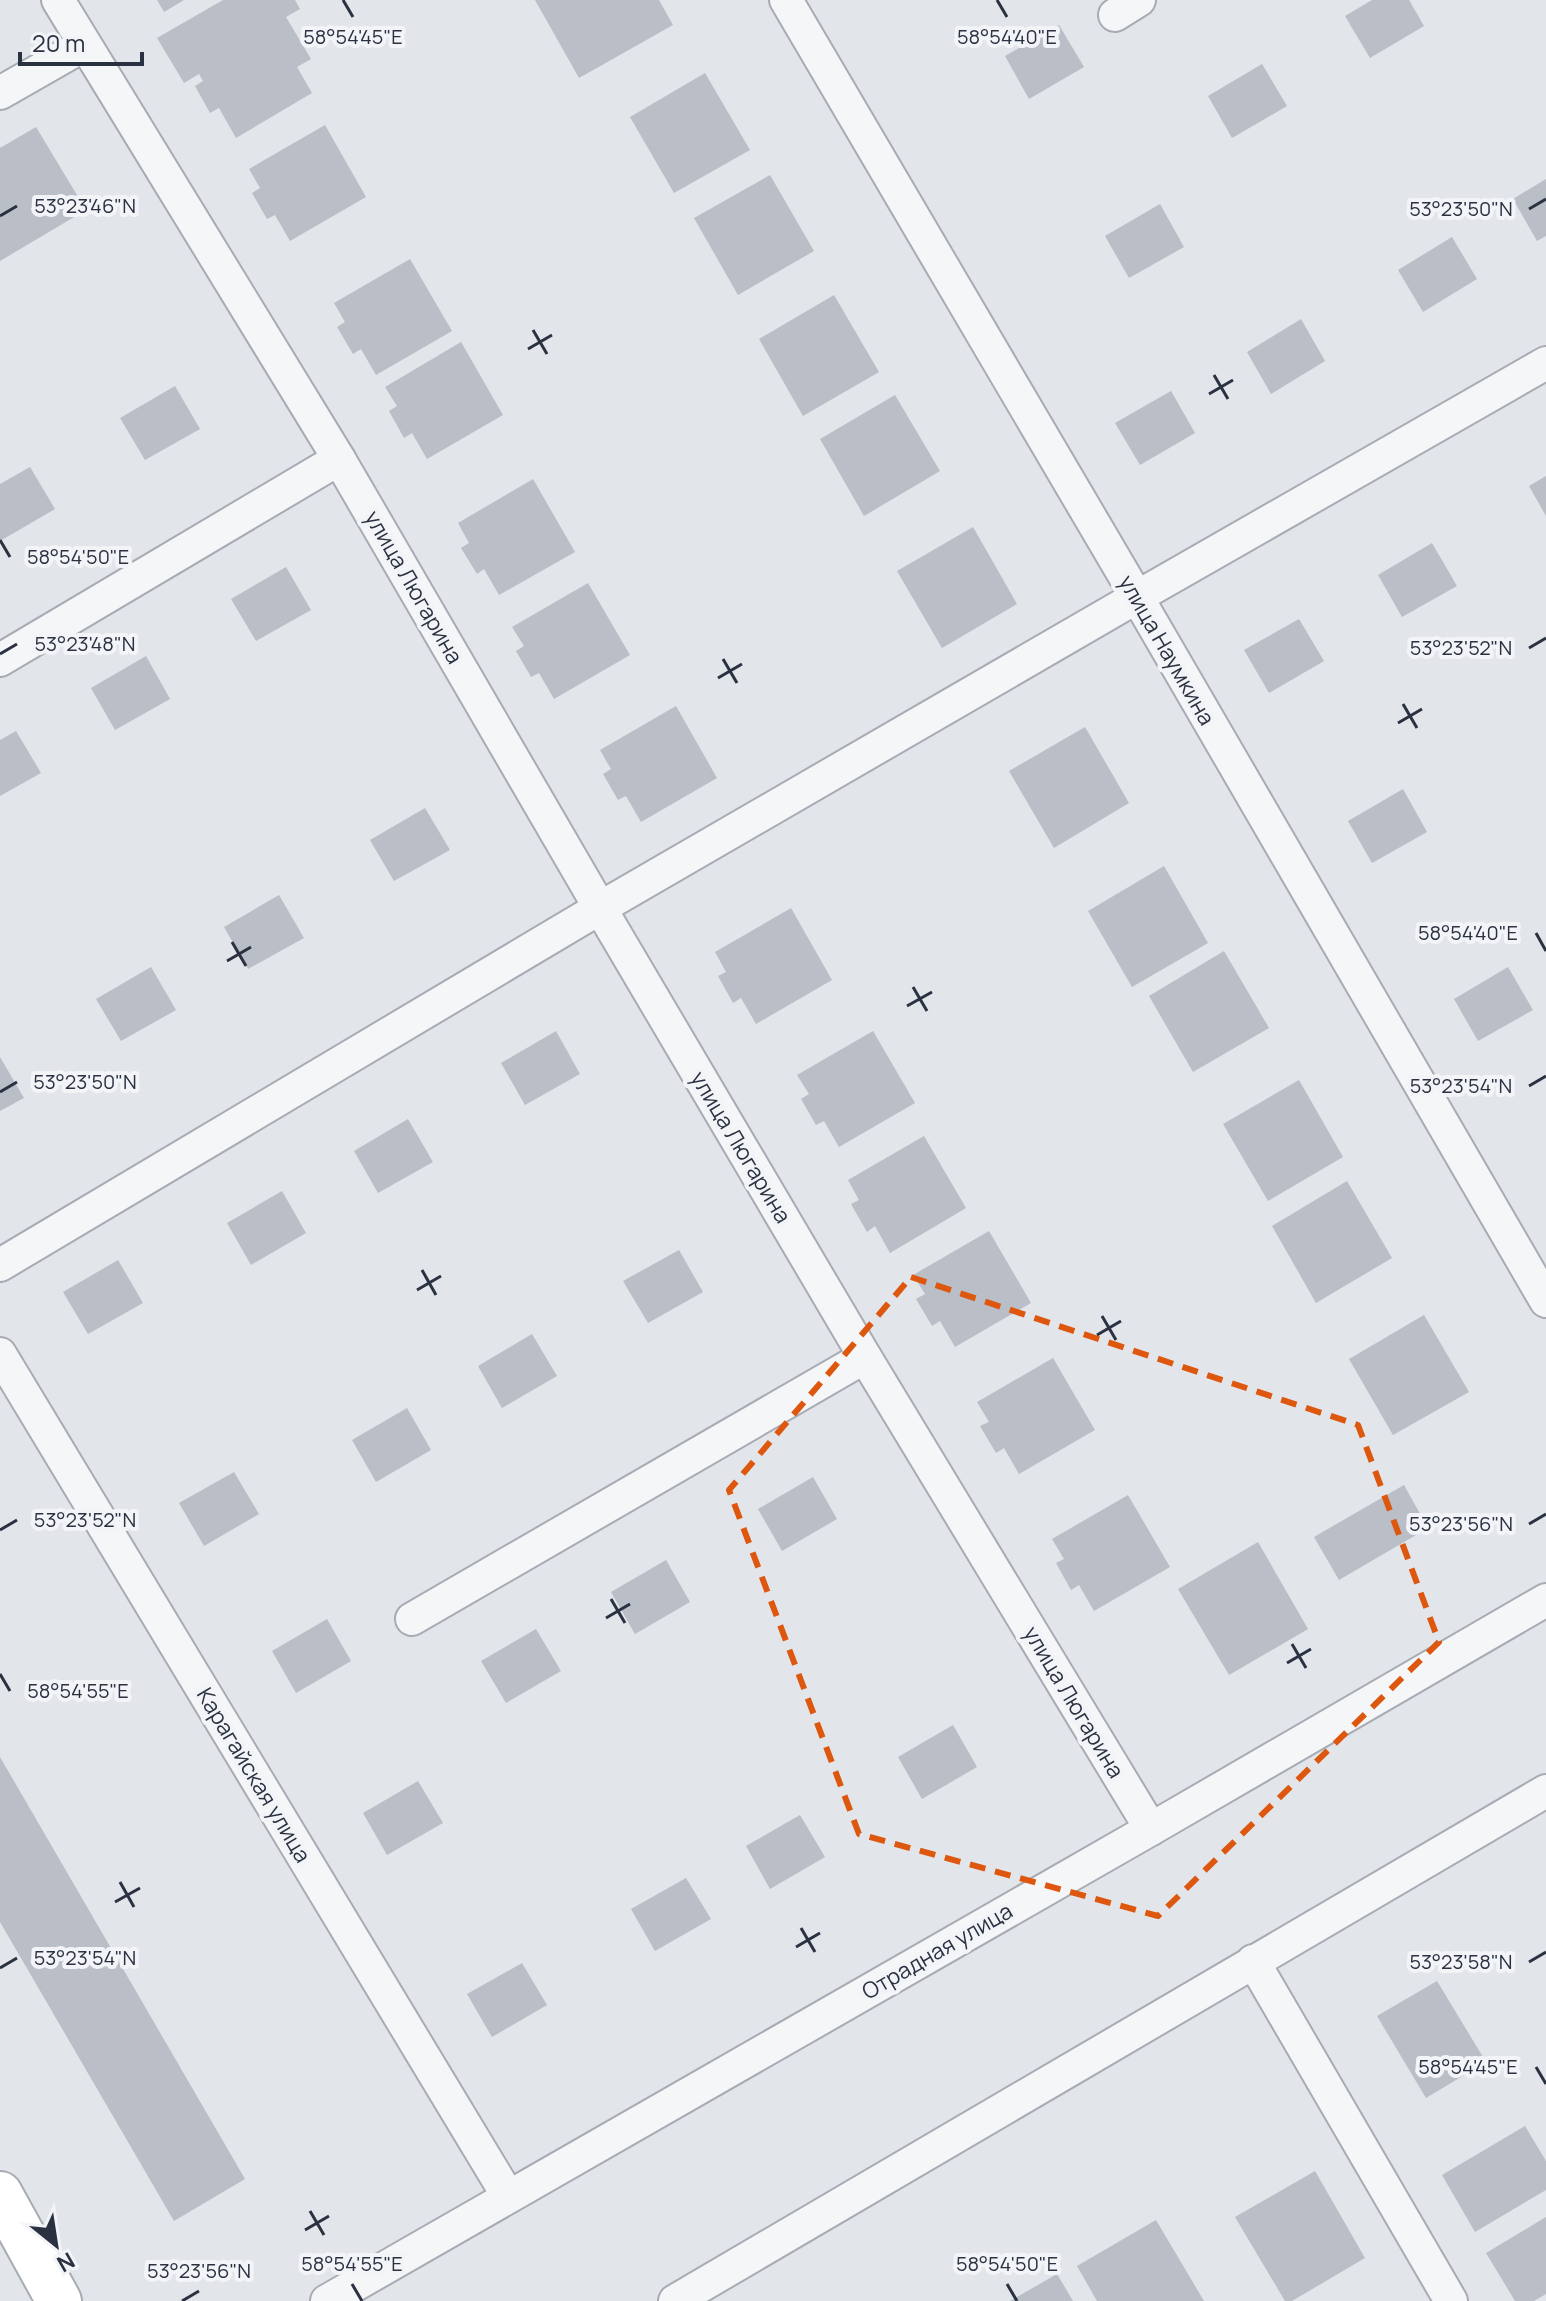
<svg xmlns="http://www.w3.org/2000/svg" width="1546" height="2301" font-family="Manrope,sans-serif">
<rect width="100%" height="100%" fill="#e2e5ea"/>
<g fill="#b9bec7">
<path d="M 157,0 L 184,0 L 164,12 Z"/>
<path d="M 223,0 L 295,0 L 300,9 L 286,17 L 311,59 L 297,67 L 312,93 L 236,138 L 219,108 L 210,113 L 195,86 L 203,81 L 199,74 L 184,83 L 157,38 Z"/>
<path d="M 535,0 L 659,0 L 673,25 L 579,78 Z"/>
<path d="M 1372,0 L 1409,0 L 1424,26 L 1370,58 L 1345,16 Z"/>
<path d="M 1059,25 L 1084,67 L 1029,99 L 1005,56 Z"/>
<path d="M 1262,64 L 1287,106 L 1232,138 L 1208,96 Z"/>
<path d="M 705,73 L 750,150 L 674,193 L 630,117 Z"/>
<path d="M 325,125 L 366,197 L 290,241 L 275,215 L 267,219 L 252,193 L 260,188 L 249,169 Z"/>
<path d="M 36,127 L 86,210 L 0,261 L 0,148 Z"/>
<path d="M 770,175 L 814,251 L 738,295 L 694,218 Z"/>
<path d="M 1546,179 L 1546,236 L 1537,241 L 1513,199 Z"/>
<path d="M 1160,204 L 1184,247 L 1129,278 L 1105,236 Z"/>
<path d="M 1452,237 L 1477,279 L 1423,312 L 1398,270 Z"/>
<path d="M 410,259 L 452,331 L 376,375 L 361,349 L 353,354 L 337,327 L 345,322 L 334,303 Z"/>
<path d="M 834,295 L 879,372 L 803,416 L 759,339 Z"/>
<path d="M 1301,319 L 1325,361 L 1271,394 L 1247,352 Z"/>
<path d="M 461,342 L 503,415 L 427,459 L 412,433 L 404,438 L 389,411 L 397,406 L 385,387 Z"/>
<path d="M 175,386 L 200,429 L 145,460 L 120,418 Z"/>
<path d="M 1171,391 L 1195,433 L 1140,465 L 1115,423 Z"/>
<path d="M 895,395 L 940,471 L 864,516 L 820,439 Z"/>
<path d="M 30,467 L 55,509 L 0,541 L 0,484 Z"/>
<path d="M 1546,476 L 1546,516 L 1529,486 Z"/>
<path d="M 533,479 L 575,552 L 499,595 L 484,569 L 477,574 L 461,548 L 469,543 L 458,523 Z"/>
<path d="M 973,527 L 1017,604 L 942,648 L 897,571 Z"/>
<path d="M 1432,543 L 1457,586 L 1402,617 L 1378,575 Z"/>
<path d="M 286,567 L 311,610 L 256,641 L 231,599 Z"/>
<path d="M 588,583 L 630,655 L 554,699 L 539,673 L 531,677 L 516,651 L 524,646 L 512,627 Z"/>
<path d="M 1299,619 L 1324,661 L 1269,693 L 1244,650 Z"/>
<path d="M 146,656 L 170,699 L 115,730 L 91,688 Z"/>
<path d="M 676,706 L 717,778 L 641,822 L 626,796 L 618,800 L 603,774 L 611,769 L 600,750 Z"/>
<path d="M 1085,727 L 1129,803 L 1054,848 L 1009,771 Z"/>
<path d="M 16,731 L 41,773 L 0,796 L 0,740 Z"/>
<path d="M 1403,789 L 1427,832 L 1372,863 L 1348,821 Z"/>
<path d="M 425,808 L 450,850 L 394,881 L 370,840 Z"/>
<path d="M 1164,866 L 1208,943 L 1132,987 L 1088,911 Z"/>
<path d="M 279,895 L 304,938 L 248,969 L 224,927 Z"/>
<path d="M 791,908 L 832,980 L 756,1024 L 741,998 L 733,1003 L 718,976 L 726,972 L 715,952 Z"/>
<path d="M 1224,951 L 1269,1028 L 1193,1072 L 1149,996 Z"/>
<path d="M 151,967 L 176,1010 L 121,1041 L 96,999 Z"/>
<path d="M 1508,967 L 1533,1010 L 1478,1041 L 1454,999 Z"/>
<path d="M 556,1031 L 580,1074 L 525,1105 L 501,1063 Z"/>
<path d="M 873,1031 L 915,1103 L 839,1147 L 824,1121 L 816,1125 L 801,1099 L 809,1094 L 797,1075 Z"/>
<path d="M 0,1057 L 24,1098 L 0,1111 Z"/>
<path d="M 1299,1080 L 1343,1157 L 1268,1201 L 1223,1124 Z"/>
<path d="M 408,1119 L 433,1162 L 378,1193 L 354,1151 Z"/>
<path d="M 924,1136 L 966,1208 L 890,1253 L 875,1226 L 867,1232 L 851,1204 L 859,1200 L 848,1180 Z"/>
<path d="M 1347,1181 L 1392,1258 L 1316,1303 L 1272,1226 Z"/>
<path d="M 282,1191 L 306,1233 L 251,1265 L 227,1223 Z"/>
<path d="M 989,1231 L 1031,1303 L 955,1347 L 940,1321 L 932,1326 L 916,1299 L 925,1294 L 913,1275 Z"/>
<path d="M 679,1250 L 703,1292 L 648,1323 L 623,1281 Z"/>
<path d="M 118,1260 L 143,1303 L 88,1334 L 63,1292 Z"/>
<path d="M 1424,1315 L 1469,1392 L 1393,1435 L 1349,1359 Z"/>
<path d="M 532,1334 L 557,1376 L 502,1408 L 478,1366 Z"/>
<path d="M 1053,1358 L 1095,1430 L 1019,1474 L 1004,1448 L 996,1453 L 980,1426 L 989,1422 L 977,1402 Z"/>
<path d="M 407,1408 L 431,1450 L 376,1482 L 352,1440 Z"/>
<path d="M 234,1472 L 259,1514 L 204,1546 L 179,1503 Z"/>
<path d="M 813,1477 L 837,1519 L 782,1551 L 758,1509 Z"/>
<path d="M 1404,1485 L 1428,1528 L 1339,1580 L 1314,1537 Z"/>
<path d="M 1128,1495 L 1170,1567 L 1094,1611 L 1079,1585 L 1071,1590 L 1056,1563 L 1064,1559 L 1052,1539 Z"/>
<path d="M 1258,1542 L 1308,1629 L 1229,1675 L 1178,1589 Z"/>
<path d="M 666,1560 L 690,1602 L 635,1634 L 611,1592 Z"/>
<path d="M 327,1619 L 351,1661 L 296,1693 L 272,1651 Z"/>
<path d="M 536,1629 L 561,1671 L 506,1703 L 481,1661 Z"/>
<path d="M 953,1725 L 977,1767 L 922,1799 L 898,1757 Z"/>
<path d="M 0,1757 L 245,2179 L 174,2221 L 0,1922 Z"/>
<path d="M 418,1781 L 443,1823 L 387,1855 L 363,1813 Z"/>
<path d="M 800,1815 L 825,1857 L 770,1889 L 746,1846 Z"/>
<path d="M 686,1878 L 711,1919 L 655,1951 L 631,1909 Z"/>
<path d="M 522,1963 L 547,2005 L 492,2037 L 467,1994 Z"/>
<path d="M 1437,1981 L 1486,2062 L 1426,2098 L 1377,2016 Z"/>
<path d="M 1525,2126 L 1546,2161 L 1546,2190 L 1475,2232 L 1442,2175 Z"/>
<path d="M 1315,2171 L 1365,2258 L 1292,2301 L 1285,2301 L 1235,2217 Z"/>
<path d="M 1546,2217 L 1546,2294 L 1534,2301 L 1515,2301 L 1486,2253 Z"/>
<path d="M 1156,2220 L 1204,2301 L 1097,2301 L 1077,2266 Z"/>
<path d="M 1057,2274 L 1073,2301 L 1010,2301 Z"/>
</g>
<g fill="none" stroke-linecap="round" stroke-linejoin="round">
<g stroke="#a7acb4" stroke-width="36">
<g id="street">
<path d="M 58,0 L 339,459 L 600,908 L 865,1357 L 1151,1829"/>
<path d="M 786,0 L 1137,597 L 1546,1301"/>
<path d="M 1115,15 L 1139,0"/>
<path d="M 0,93 L 84,45"/>
<path d="M 0,660 L 339,459"/>
<path d="M 0,1265 L 600,908 L 1137,597 L 1546,363"/>
<path d="M 0,1354 L 508,2196"/>
<path d="M 412,1619 L 865,1357"/>
<path d="M 1253,1961 L 1451,2301"/>
<path d="M 327,2301 L 1151,1829 L 1546,1600"/>
<path d="M 675,2301 L 1546,1791"/>
</g>
</g>
<g stroke="#a7acb4" stroke-width="48">
<path id="secondary" d="M 0,2194 L 59,2301"/>
</g>
<use href="#street" stroke="#f5f6f8" stroke-width="32"/>
<use href="#secondary" stroke="#fff" stroke-width="44"/>
</g>
<path fill="none" stroke="#de570f" stroke-width="6" stroke-dasharray="16 10" stroke-linejoin="round" d="M 911,1277 L 1358,1425 L 1439,1642 L 1158,1916 L 859,1834 L 729,1490 Z"/>
<path fill="none" stroke="#2a3242" stroke-width="3" d="M 343,0 L 353,17M 997,0 L 1007,17M 1529,209 L 1546,199M 0,216 L 17,206M 533,330 L 547,354M 528,349 L 552,335M 1214,375 L 1228,399M 1209,394 L 1233,380M 0,540 L 10,557M 1529,648 L 1546,638M 0,654 L 17,644M 723,659 L 737,683M 718,678 L 742,664M 1403,704 L 1417,728M 1398,723 L 1422,709M 1536,933 L 1546,951M 232,942 L 246,966M 227,961 L 251,947M 913,987 L 927,1011M 907,1006 L 932,992M 1529,1086 L 1546,1076M 0,1092 L 17,1082M 422,1270 L 436,1295M 417,1290 L 441,1276M 1102,1316 L 1116,1340M 1097,1335 L 1121,1321M 1529,1524 L 1546,1514M 0,1530 L 17,1520M 611,1599 L 625,1623M 606,1618 L 630,1604M 1292,1644 L 1306,1668M 1287,1663 L 1311,1649M 0,1674 L 10,1691M 120,1882 L 134,1907M 115,1902 L 140,1888M 801,1928 L 815,1952M 796,1947 L 820,1933M 1529,1962 L 1546,1952M 0,1968 L 17,1958M 1536,2067 L 1546,2084M 310,2211 L 324,2235M 305,2230 L 329,2216M 352,2284 L 362,2301M 1007,2284 L 1017,2301M 182,2301 L 199,2291"/>
<g text-anchor="middle" stroke-width="8" stroke-linejoin="round" paint-order="stroke">
<g font-size="22" fill="#2a3242" stroke="#f2f4f7">
<text transform="translate(414 587) rotate(60)" y="8">улица Люгарина</text>
<text transform="translate(1167 650) rotate(60)" y="8">улица Наумкина</text>
<text transform="translate(741 1147) rotate(59)" y="8">улица Люгарина</text>
<text transform="translate(1074 1702) rotate(59)" y="8">улица Люгарина</text>
<text transform="translate(254 1775) rotate(59)" y="8">Карагайская улица</text>
<text transform="translate(937 1951) rotate(-30)" y="8">Отрадная улица</text>
</g>
</g>
<g font-size="20" text-anchor="middle" fill="#2a3242" stroke="#f2f4f7" stroke-width="8" stroke-linejoin="round" paint-order="stroke">
<text x="353" y="44">58°54'45"E</text>
<text x="1007" y="44">58°54'40"E</text>
<text x="85" y="213">53°23'46"N</text>
<text x="1461" y="216">53°23'50"N</text>
<text x="78" y="564">58°54'50"E</text>
<text x="85" y="651">53°23'48"N</text>
<text x="1461" y="655">53°23'52"N</text>
<text x="1468" y="940">58°54'40"E</text>
<text x="85" y="1089">53°23'50"N</text>
<text x="1461" y="1093">53°23'54"N</text>
<text x="85" y="1527">53°23'52"N</text>
<text x="1461" y="1531">53°23'56"N</text>
<text x="78" y="1698">58°54'55"E</text>
<text x="85" y="1965">53°23'54"N</text>
<text x="1461" y="1969">53°23'58"N</text>
<text x="1468" y="2074">58°54'45"E</text>
<text x="352" y="2271">58°54'55"E</text>
<text x="1007" y="2271">58°54'50"E</text>
<text x="199" y="2278">53°23'56"N</text>
</g>
<g transform="translate(56 2245) rotate(150)" stroke="#f2f4f7" stroke-width="6" paint-order="stroke">
<path d="M0-6L14 30L0 20L-14 30Z" fill="#2a3242"/>
<text y="-12" font-size="22" font-weight="bold" text-anchor="middle" fill="#2a3242">N</text>
</g>
<path d="M20 52v12h122v-12" fill="none" stroke="#2a3242" stroke-width="4"/>
<text x="32" y="52" font-size="24" fill="#2a3242" stroke="#f2f4f7" stroke-width="6" paint-order="stroke">20 m</text>
</svg>
